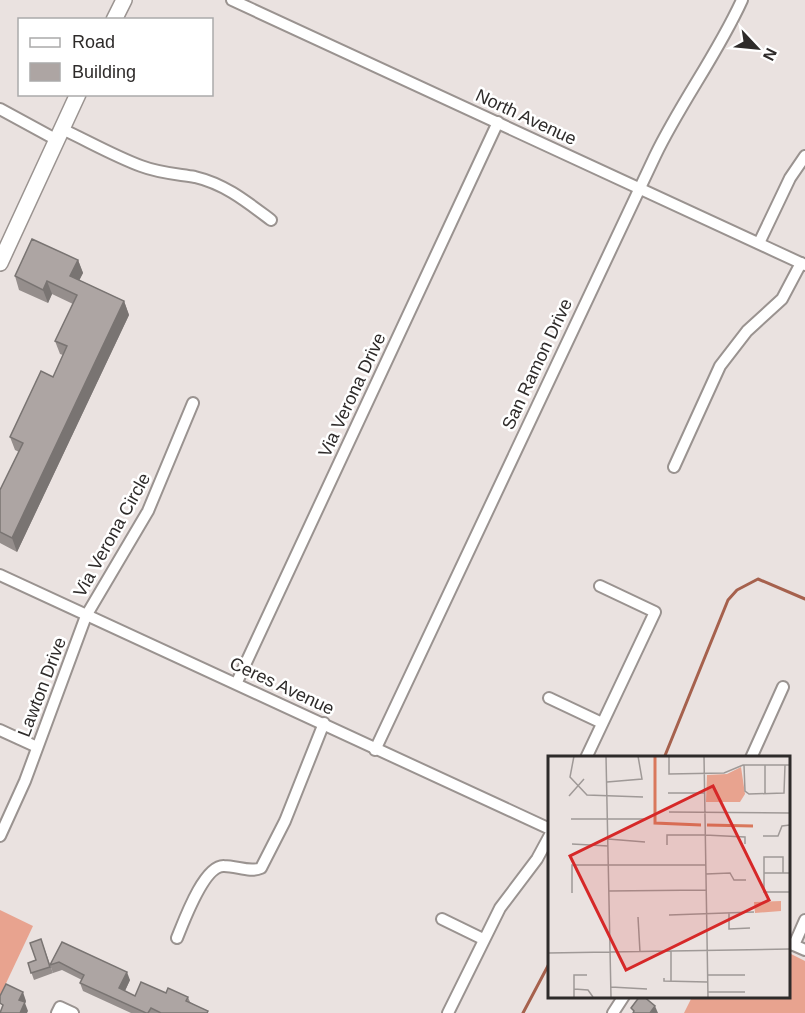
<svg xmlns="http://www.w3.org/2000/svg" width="805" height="1013" font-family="Helvetica,sans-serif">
<rect width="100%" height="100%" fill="#eae2e0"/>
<g fill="#e8a38f">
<path d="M 0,910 L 33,926 L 0,996 Z"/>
<path d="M 789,953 L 805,961 L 805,1013 L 684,1013 L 692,997 L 788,996 Z"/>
</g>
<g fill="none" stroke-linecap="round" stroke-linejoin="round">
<g stroke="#a6614d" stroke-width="3">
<path d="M 664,758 L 728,600 L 737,590 L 758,579 L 805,599"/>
<path d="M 523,1013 L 550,962"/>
</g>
<g stroke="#9a9390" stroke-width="14">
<g id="minor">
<path d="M 232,0 L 805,265"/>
<path d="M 0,109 L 57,140"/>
<path d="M 62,129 C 88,141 114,156 141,166 C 159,173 177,174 195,177 C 225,184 247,202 271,220"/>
<path d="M 759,243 L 790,178 L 805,156"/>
<path d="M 674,467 L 720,366 L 747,331 L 782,299 L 801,263"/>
<path d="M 0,575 L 550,829"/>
<path d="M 237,682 L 498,122"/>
<path d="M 549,698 L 602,723"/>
<path d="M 0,730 L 37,747"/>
<path d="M 375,750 L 655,156 C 681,102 717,55 742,0"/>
<path d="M 586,758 L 655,612 L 600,586"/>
<path d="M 751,758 L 783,687"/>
<path d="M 0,836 L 25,781 L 86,616 L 148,511 L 193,403"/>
<path d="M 442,919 L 483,939"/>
<path d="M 177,938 C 184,921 204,865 224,866 C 237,866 250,873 261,868 L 285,821 L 324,723"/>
<path d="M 789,943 L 805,950"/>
<path d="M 794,945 L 805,920"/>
<path d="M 57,1013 L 60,1007 L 73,1013"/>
<path d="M 448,1013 L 500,908 L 537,859 L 550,835"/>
<path d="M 613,1013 L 624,996"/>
</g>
</g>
<g stroke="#9a9390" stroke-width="18">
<g id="secondary">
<path d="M 114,20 L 124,0"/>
<path d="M 0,263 L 78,94"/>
</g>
</g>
<use href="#minor" stroke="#fff" stroke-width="10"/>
<use href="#secondary" stroke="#fff" stroke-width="15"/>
</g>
<g fill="#958e8c">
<path d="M 78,260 L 83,273 L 79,280 L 124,301 L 129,315 L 17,552 L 0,543 L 0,491 L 19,452 L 15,450 L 10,437 L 53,377 L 63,355 L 60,354 L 55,341 L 73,304 L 52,294 L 48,303 L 19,290 L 15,276 Z"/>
<path d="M 41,939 L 53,973 L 34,980 L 28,963 L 36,960 Z"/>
<path d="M 62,942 L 130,980 L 125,991 L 135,996 L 166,993 L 188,997 L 190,1002 L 208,1013 L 131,1013 L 83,991 L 80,983 L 82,980 L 62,970 L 53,973 L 50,965 Z"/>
</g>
<g fill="#797472">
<path d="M 78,260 L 83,273 L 75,289 L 70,276 Z"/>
<path d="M 47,281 L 52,294 L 48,303 L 43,290 Z"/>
<path d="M 124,301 L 129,315 L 17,552 L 12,538 Z"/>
<path d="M 127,972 L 130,980 L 122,997 L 119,988 Z"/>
<path d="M 23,992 L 26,1001 L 25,1003 L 28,1011 L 27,1013 L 20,1013 L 19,1000 Z"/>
<path d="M 655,1006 L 658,1013 L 650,1013 Z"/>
</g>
<g fill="#ada5a3" stroke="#797472" stroke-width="1.5">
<path d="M 32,239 L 78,260 L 70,276 L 124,301 L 12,538 L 0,532 L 0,490 L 23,443 L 10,437 L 41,371 L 53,377 L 67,346 L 55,341 L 77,295 L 47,281 L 43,290 L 15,276 Z"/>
<path d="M 41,939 L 50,967 L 31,973 L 28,963 L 36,960 L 30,943 Z"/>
<path d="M 62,942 L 127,972 L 119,988 L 135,996 L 141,982 L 166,993 L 168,988 L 188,997 L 186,1001 L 208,1011 L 207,1013 L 161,1013 L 151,1008 L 148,1013 L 146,1013 L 80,983 L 84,975 L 59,962 L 50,965 Z"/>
<path d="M 6,984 L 23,992 L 19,1000 L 25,1002 L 20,1013 L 0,1013 L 3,1005 L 0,1003 L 0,996 Z"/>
<path d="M 640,996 L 643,996 L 655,1006 L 650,1013 L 633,1013 L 634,1011 L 631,1008 Z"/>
</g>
<g text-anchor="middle" stroke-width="5" stroke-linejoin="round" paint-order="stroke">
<g font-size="18" fill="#2e2b2a" stroke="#fff">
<text transform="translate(526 117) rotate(25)" y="6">North Avenue</text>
<text transform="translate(537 364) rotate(-65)" y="6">San Ramon Drive</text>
<text transform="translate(352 395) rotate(-65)" y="6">Via Verona Drive</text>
<text transform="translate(112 535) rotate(-61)" y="6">Via Verona Circle</text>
<text transform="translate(282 686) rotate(25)" y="6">Ceres Avenue</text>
<text transform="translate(42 687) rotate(-69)" y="6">Lawton Drive</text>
</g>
</g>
<g transform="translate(548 756)">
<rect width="242" height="242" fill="#eae2e0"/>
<path d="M 193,11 L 197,38 L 192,46 L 158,46 L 159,19 L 179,18 ZM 233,145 L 233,155 L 207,157 L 206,146 Z" fill="#e8a38f"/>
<path fill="none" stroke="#d9785c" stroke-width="3" d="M 107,1 L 107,67 L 153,69M 159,69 L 205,70"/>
<path fill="none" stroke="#9f9997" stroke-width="1.5" d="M 26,0 L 22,21 L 39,39 L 95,41M 58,0 L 63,241M 121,0 L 121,18 L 176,17 L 195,9 L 242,9M 156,0 L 160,241M 196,9 L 197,35 L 201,38 L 236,37 L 237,9M 217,9 L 217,38M 59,26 L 94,23 L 90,0M 120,37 L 157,37M 21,40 L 36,23M 121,56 L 242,57M 23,63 L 96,63M 215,80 L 230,80 L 234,70 L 242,69M 60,83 L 97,86M 24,88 L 60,90M 119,89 L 119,79 L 157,79 L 197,81 L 197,88M 216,117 L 242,117M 235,117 L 235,101 L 216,101 L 216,136 L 242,136M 158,118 L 182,117 L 186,124 L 198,124M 61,135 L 158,134M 24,137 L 24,109 L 158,109M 181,157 L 181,173 L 202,172M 121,159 L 206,156M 90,161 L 92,196M 123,195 L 123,225M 0,197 L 242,193M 159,219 L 197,219M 116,222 L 116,225 L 159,226M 63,231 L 99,233M 26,233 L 40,234 L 45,241M 160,236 L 197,236M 26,241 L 26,219 L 39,219"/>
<path fill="#d62828" fill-opacity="0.15" stroke="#d62828" stroke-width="3" d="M 165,30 L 221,144 L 78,214 L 22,100 Z"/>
<rect width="242" height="242" fill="none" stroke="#2e2b2a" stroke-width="3"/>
</g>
<rect x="18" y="18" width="195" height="78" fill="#ffffff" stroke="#abaaaa" stroke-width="1.5"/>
<rect x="30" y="38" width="30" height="9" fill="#ffffff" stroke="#abaaaa" stroke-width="1.5"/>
<text x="72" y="48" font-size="18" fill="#2e2b2a">Road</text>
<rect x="30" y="63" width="30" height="18" fill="#ada5a3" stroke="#abaaaa" stroke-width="1.5"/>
<text x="72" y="78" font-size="18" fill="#2e2b2a">Building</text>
<g transform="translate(757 48) rotate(116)" stroke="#ffffff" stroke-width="4.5" paint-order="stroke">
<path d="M0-4.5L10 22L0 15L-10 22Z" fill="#2e2b2a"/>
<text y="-9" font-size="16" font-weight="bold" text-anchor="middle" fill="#2e2b2a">N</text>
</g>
</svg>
